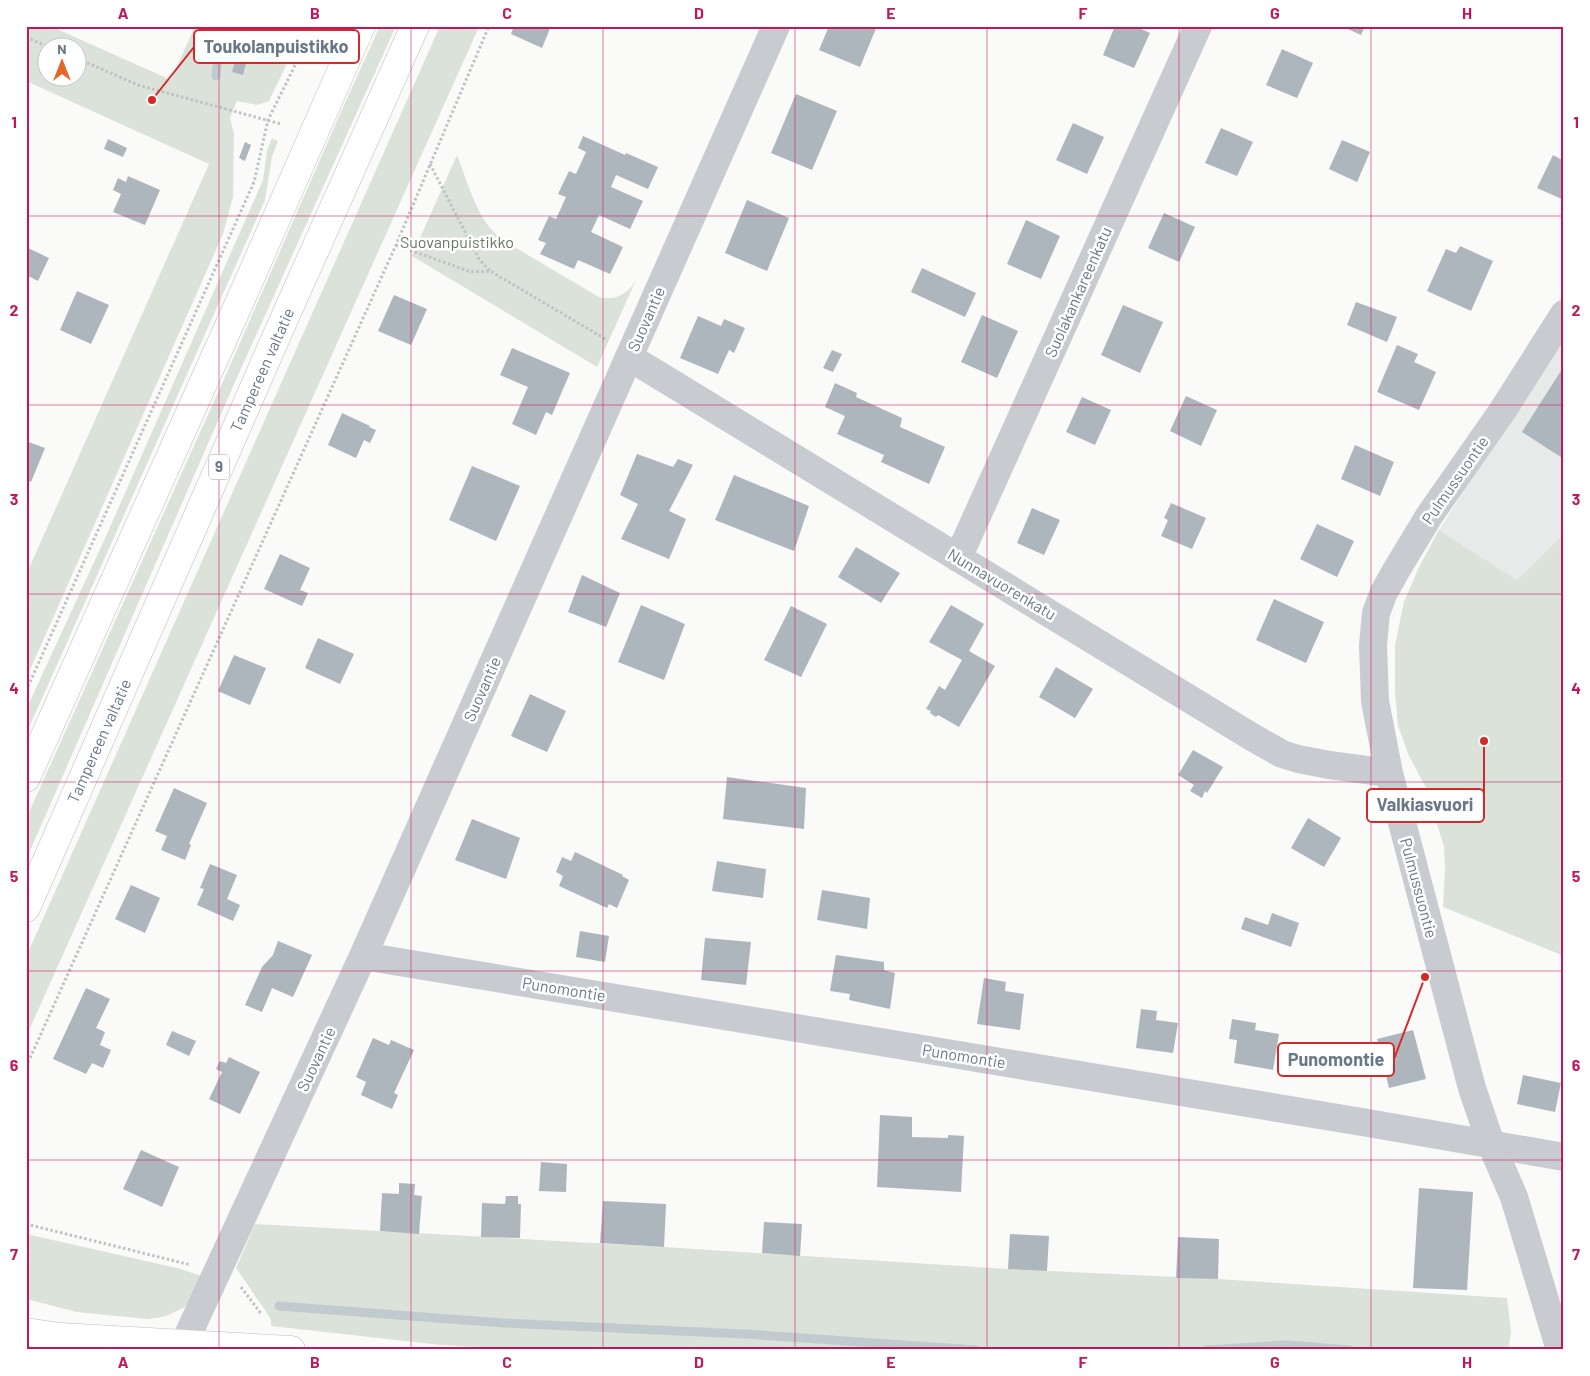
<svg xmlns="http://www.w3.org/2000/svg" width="1590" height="1376" font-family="Barlow,sans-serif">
<rect width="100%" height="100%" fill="#fafaf8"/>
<path fill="#e8e9e9" d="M 1564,335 L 1564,533 L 1517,580 L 1439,530 Z"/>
<g fill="#dbe2d9" fill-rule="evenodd">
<path d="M 31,26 L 50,26 L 171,80 L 195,26 L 305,26 L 269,101 L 257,105 L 237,101 L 230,118 L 234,134 L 233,197 L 223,234 L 26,679 L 26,575 L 209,164 L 26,81 L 26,37 ZM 48,48 L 78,48 L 78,78 L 48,78 Z"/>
<path d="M 380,26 L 396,26 L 238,375 L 26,860 L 26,819 L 229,368 L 340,114 Z"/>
<path d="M 440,26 L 472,26 L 478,29 L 26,1037 L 26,957 Z"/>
<path d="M 272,138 L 278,141 L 272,156 L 265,200 L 26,734 L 26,710 L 107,534 L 263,180 L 267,151 Z"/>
<path d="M 457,155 C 469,185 477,222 504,241 L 599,297 C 615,301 627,295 636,280 L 597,367 L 412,256 Z"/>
<path d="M 1439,530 L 1517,580 L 1564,533 L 1564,956 L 1443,907 L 1445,869 L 1444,846 L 1425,786 L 1409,756 L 1398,726 L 1395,693 L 1395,645 L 1404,602 L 1419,567 Z"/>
<path d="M 255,1224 L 664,1247 L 1008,1269 L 1218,1279 L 1507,1298 L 1511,1332 L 1508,1350 L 529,1350 L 441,1345 L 271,1326 L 271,1320 L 267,1313 L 236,1268 Z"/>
<path d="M 26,1234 L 177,1268 L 205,1277 L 191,1301 L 183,1308 L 166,1316 L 157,1318 L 148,1319 L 77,1312 L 26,1299 Z"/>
</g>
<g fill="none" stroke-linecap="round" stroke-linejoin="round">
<g stroke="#c1cacf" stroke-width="9">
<path d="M 216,76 L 218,59 L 229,26"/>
<path d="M 279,1306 L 503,1323 L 745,1334 L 977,1350"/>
<path d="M 1206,1350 L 1287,1345 L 1350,1350"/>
</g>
</g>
<g fill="#aeb6bd">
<path d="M 514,26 L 551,26 L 542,48 L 511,34 Z"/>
<path d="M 829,26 L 877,26 L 860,67 L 819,50 Z"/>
<path d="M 1115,26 L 1135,26 L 1150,33 L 1134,68 L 1103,55 Z"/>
<path d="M 1341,26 L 1365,26 L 1361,35 Z"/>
<path d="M 1282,49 L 1313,63 L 1297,98 L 1266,85 Z"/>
<path d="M 236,57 L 247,60 L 243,75 L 232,72 Z"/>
<path d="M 796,94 L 837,111 L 812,170 L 771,153 Z"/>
<path d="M 1073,123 L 1104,137 L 1087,174 L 1056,160 Z"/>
<path d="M 1221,128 L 1253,142 L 1237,176 L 1205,163 Z"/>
<path d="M 583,136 L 625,155 L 626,153 L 658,167 L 648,189 L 616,175 L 611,187 L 643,201 L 630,229 L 599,215 L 591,232 L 623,247 L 610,274 L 578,260 L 574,269 L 540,254 L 546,243 L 538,240 L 549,216 L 556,219 L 566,197 L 558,194 L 569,171 L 576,174 L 586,152 L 578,148 Z"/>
<path d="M 108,139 L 127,148 L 123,157 L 104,149 Z"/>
<path d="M 1342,140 L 1370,152 L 1357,182 L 1329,169 Z"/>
<path d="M 245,142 L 251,145 L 245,161 L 239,158 Z"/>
<path d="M 1553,155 L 1564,161 L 1564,200 L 1537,188 Z"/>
<path d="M 128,176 L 160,190 L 145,225 L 113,212 L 121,194 L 113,190 L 118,178 L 126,182 Z"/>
<path d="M 747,200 L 789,218 L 767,271 L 725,253 Z"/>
<path d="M 1164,213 L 1195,227 L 1179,262 L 1148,248 Z"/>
<path d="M 1026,220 L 1060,236 L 1041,279 L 1007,264 Z"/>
<path d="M 1460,246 L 1493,261 L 1471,311 L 1427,291 L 1446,249 L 1456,253 Z"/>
<path d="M 26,247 L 49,258 L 38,281 L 26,275 Z"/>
<path d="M 922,268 L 976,293 L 965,317 L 911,292 Z"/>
<path d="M 77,291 L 109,305 L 91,344 L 60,330 Z"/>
<path d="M 394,295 L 427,309 L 411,345 L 378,331 Z"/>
<path d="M 1356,302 L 1397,317 L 1387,342 L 1347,325 Z"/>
<path d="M 1123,305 L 1163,322 L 1140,373 L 1101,355 Z"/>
<path d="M 982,315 L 1018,331 L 997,378 L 961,362 Z"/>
<path d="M 698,316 L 721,326 L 724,319 L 745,328 L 734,353 L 729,350 L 718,374 L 680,358 Z"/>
<path d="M 1397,345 L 1418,354 L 1414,362 L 1436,372 L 1419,410 L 1377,392 Z"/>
<path d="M 512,348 L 570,373 L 552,415 L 546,412 L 536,435 L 512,424 L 528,387 L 500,375 Z"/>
<path d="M 832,350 L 842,354 L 833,372 L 823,368 Z"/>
<path d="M 1564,366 L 1564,459 L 1522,432 Z"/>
<path d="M 835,383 L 857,393 L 856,397 L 902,418 L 900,427 L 945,447 L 929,484 L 881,462 L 884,455 L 837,434 L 845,416 L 825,407 Z"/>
<path d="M 1186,396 L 1217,410 L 1201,446 L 1170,431 Z"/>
<path d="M 1082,397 L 1111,410 L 1095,445 L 1066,432 Z"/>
<path d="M 342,413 L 370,426 L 369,427 L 376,430 L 370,443 L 364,440 L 356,458 L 328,445 Z"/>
<path d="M 26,441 L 45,448 L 31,482 L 26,480 Z"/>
<path d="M 1355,445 L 1394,462 L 1380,496 L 1341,479 Z"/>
<path d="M 637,454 L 673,467 L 678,459 L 693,465 L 669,511 L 686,519 L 669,559 L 621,539 L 638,504 L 620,495 Z"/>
<path d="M 472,466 L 520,486 L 496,541 L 449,520 Z"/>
<path d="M 734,475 L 809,506 L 794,551 L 715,520 Z"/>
<path d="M 1171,503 L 1206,518 L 1192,549 L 1161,536 L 1168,520 L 1164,518 Z"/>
<path d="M 1032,508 L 1060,520 L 1044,555 L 1017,543 Z"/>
<path d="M 1317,524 L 1354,541 L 1337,577 L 1300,559 Z"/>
<path d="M 856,547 L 900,573 L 881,603 L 838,577 Z"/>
<path d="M 280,554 L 310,568 L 300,590 L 308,593 L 302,606 L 264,589 Z"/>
<path d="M 582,575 L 620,593 L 606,627 L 568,612 Z"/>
<path d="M 1274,599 L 1324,622 L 1306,663 L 1256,640 Z"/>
<path d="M 641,605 L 685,624 L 664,680 L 618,662 Z"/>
<path d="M 951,605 L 984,624 L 969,651 L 995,666 L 959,727 L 938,715 L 936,717 L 930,713 L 931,711 L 926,709 L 939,686 L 945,690 L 962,660 L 929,642 Z"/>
<path d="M 791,606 L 827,624 L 801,677 L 764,660 Z"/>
<path d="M 318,638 L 354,654 L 340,684 L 305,668 Z"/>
<path d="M 234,655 L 266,668 L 250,705 L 218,691 Z"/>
<path d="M 1056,667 L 1093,689 L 1075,718 L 1039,697 Z"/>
<path d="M 530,694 L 566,711 L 547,752 L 511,736 Z"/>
<path d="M 1193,750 L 1223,767 L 1207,793 L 1205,791 L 1202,798 L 1190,791 L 1194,785 L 1178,775 Z"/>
<path d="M 727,777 L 806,788 L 804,829 L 723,819 Z"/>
<path d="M 174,788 L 207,803 L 189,844 L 191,845 L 185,860 L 161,850 L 167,836 L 155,831 Z"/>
<path d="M 1308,818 L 1341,838 L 1324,867 L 1291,848 Z"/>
<path d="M 472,819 L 520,838 L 506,879 L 455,860 Z"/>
<path d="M 575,852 L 623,875 L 622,876 L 629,880 L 617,908 L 609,904 L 607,908 L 559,886 L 563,876 L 556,872 L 562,857 L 571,861 Z"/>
<path d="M 717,861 L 766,869 L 763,898 L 712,891 Z"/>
<path d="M 210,864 L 237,875 L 227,899 L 240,905 L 233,921 L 197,905 L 204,889 L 200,888 Z"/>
<path d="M 131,885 L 160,898 L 145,933 L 115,919 Z"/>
<path d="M 822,890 L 870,898 L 867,929 L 817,920 Z"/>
<path d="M 1272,913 L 1299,923 L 1291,947 L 1241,929 L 1245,917 L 1268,925 Z"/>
<path d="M 580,931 L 609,936 L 605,962 L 576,957 Z"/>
<path d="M 705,938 L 751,942 L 746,985 L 701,980 Z"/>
<path d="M 278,941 L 312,955 L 293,997 L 272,988 L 262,1012 L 245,1005 L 262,967 L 273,955 Z"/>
<path d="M 836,955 L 884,962 L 884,970 L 895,973 L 890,1009 L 849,1000 L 850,994 L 830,991 Z"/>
<path d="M 984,978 L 1006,982 L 1005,991 L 1024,994 L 1020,1030 L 977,1024 Z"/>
<path d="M 86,988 L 110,999 L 96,1028 L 105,1032 L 100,1045 L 111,1050 L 103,1068 L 92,1063 L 86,1074 L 53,1059 Z"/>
<path d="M 1141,1009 L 1157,1011 L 1156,1020 L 1178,1023 L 1173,1053 L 1136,1048 Z"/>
<path d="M 1232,1019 L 1256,1023 L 1255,1030 L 1279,1034 L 1273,1070 L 1234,1063 L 1237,1040 L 1229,1039 Z"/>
<path d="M 1413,1030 L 1426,1079 L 1389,1088 L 1377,1039 Z"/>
<path d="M 172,1031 L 196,1041 L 189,1056 L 166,1045 Z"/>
<path d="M 373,1038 L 389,1045 L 391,1040 L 414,1050 L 394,1093 L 398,1095 L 392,1109 L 361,1095 L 366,1082 L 356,1077 Z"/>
<path d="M 229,1057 L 260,1072 L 240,1114 L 209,1099 L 222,1072 L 216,1069 L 220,1061 L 226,1063 Z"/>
<path d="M 1523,1075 L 1561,1083 L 1555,1112 L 1517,1104 Z"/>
<path d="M 880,1115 L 912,1117 L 912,1137 L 948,1138 L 948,1135 L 964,1136 L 961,1192 L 877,1187 Z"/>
<path d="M 141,1150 L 179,1167 L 162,1207 L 123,1189 Z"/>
<path d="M 541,1162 L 567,1164 L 566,1192 L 539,1191 Z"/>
<path d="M 399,1183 L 415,1184 L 414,1195 L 422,1196 L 419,1234 L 380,1231 L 382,1193 L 399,1194 Z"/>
<path d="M 1419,1188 L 1473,1192 L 1467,1290 L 1413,1288 Z"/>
<path d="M 506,1196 L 518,1196 L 518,1204 L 521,1204 L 520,1238 L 481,1237 L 482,1203 L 505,1204 Z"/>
<path d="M 603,1201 L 666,1204 L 664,1247 L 600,1243 Z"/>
<path d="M 764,1222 L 802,1224 L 800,1256 L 762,1253 Z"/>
<path d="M 1010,1234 L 1049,1236 L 1047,1271 L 1008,1269 Z"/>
<path d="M 1178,1237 L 1219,1239 L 1218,1279 L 1176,1278 Z"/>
</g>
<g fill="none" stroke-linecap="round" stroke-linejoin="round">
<g stroke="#b9bdc1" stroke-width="29">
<path id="major" d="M 26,1332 L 60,1337 L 291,1350"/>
</g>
<g stroke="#b8bcc0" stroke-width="29">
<g id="highway">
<path d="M 26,778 L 241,299 L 361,26"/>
<path d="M 26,908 L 285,317 L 415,26"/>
</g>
</g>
<g stroke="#bfc2c5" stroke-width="3" stroke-dasharray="2.5 2.5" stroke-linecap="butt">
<path d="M 26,37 L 51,48"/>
<path d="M 78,59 L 138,85 L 281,124"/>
<path d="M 430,164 L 479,259 L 490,271"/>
<path d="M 396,245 L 471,272 L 490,271 L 607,340"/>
<path d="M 26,691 L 254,182 L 268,120 L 301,53 L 316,26"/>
<path d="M 26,1067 L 396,245 L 489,26"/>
<path d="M 26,1224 L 191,1265"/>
<path d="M 241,1287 L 262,1315"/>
</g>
<g stroke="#c8cbcf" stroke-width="28">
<path d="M 629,357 L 1252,737 L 1282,754 L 1298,759 L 1329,765 L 1389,773"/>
<path d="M 958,558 L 1198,26"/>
<path d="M 363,956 L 1362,1122 L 1564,1157"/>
<path d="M 181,1350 L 363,956 L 776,26"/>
<path d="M 1560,1350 L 1514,1197 L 1491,1144 L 1472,1088 L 1389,773 L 1375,701 L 1373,645 L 1376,613 L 1384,592 L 1397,569 L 1429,516 L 1503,410 L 1564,314"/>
</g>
<use href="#major" stroke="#fff" stroke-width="28"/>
<use href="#highway" stroke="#fff" stroke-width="28"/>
</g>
<path fill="none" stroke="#c2185b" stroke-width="1" stroke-opacity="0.55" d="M 219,26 L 219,1350M 411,26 L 411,1350M 603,26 L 603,1350M 795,26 L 795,1350M 987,26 L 987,1350M 1179,26 L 1179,1350M 1371,26 L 1371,1350M 26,216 L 1564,216M 26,405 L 1564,405M 26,594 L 1564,594M 26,782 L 1564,782M 26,971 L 1564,971M 26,1160 L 1564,1160"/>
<g text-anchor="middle" stroke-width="5" stroke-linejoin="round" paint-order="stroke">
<rect fill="#fff" stroke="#95a0ac" stroke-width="1" x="209" y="454.5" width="20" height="25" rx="4"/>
<g font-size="15" font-weight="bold" fill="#687889">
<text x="219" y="472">9</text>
</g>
<g font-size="16" fill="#667a63" stroke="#fff">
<text x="457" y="248">Suovanpuistikko</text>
</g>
<g font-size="16" fill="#687889" stroke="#fff">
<text transform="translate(1078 292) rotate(-66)" y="6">Suolakankareenkatu</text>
<text transform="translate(646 319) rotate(-66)" y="6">Suovantie</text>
<text transform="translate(262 370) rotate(-66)" y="6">Tampereen valtatie</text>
<text transform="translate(1455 480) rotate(-55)" y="6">Pulmussuontie</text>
<text transform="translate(1002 584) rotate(31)" y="6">Nunnavuorenkatu</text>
<text transform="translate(482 689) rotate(-66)" y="6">Suovantie</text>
<text transform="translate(99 741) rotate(-66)" y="6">Tampereen valtatie</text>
<text transform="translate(1419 888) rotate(75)" y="6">Pulmussuontie</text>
<text transform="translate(564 989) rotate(9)" y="6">Punomontie</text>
<text transform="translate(964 1056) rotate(9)" y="6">Punomontie</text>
<text transform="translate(316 1059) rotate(-65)" y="6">Suovantie</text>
</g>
</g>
<path fill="none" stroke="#d62828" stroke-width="2" d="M152 100L194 47M1484 741L1484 805M1425 977L1394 1059"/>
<g fill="#d62828" stroke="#fff" stroke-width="2">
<circle cx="152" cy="100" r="5"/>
<circle cx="1484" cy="741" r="5"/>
<circle cx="1425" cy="977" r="5"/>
</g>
<g fill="#fff" stroke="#d62828" stroke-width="2">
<rect x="194" y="30" width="165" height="33" rx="5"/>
<rect x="1367" y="789" width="117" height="33" rx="5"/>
<rect x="1278" y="1043" width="116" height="33" rx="5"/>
</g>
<g font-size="18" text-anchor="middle" font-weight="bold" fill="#687889">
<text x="276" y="53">Toukolanpuistikko</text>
<text x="1425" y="811">Valkiasvuori</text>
<text x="1336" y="1066">Punomontie</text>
</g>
<rect width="1590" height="1376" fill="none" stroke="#ffffff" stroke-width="55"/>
<g transform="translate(62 62)"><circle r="24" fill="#ffffff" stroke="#c3c9d0"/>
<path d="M0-4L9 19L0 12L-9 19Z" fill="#e7662a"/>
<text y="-8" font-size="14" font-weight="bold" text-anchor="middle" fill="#687889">N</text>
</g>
<rect x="28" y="28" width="1534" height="1320" fill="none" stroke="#c2185b" stroke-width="2"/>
<g font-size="16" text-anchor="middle" font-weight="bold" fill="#c2185b">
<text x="123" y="19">A</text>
<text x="315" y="19">B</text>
<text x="507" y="19">C</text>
<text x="699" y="19">D</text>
<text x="891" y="19">E</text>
<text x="1083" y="19">F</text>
<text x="1275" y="19">G</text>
<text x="1467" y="19">H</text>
<text x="14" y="128">1</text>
<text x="1576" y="128">1</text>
<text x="14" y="316">2</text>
<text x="1576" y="316">2</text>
<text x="14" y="505">3</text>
<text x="1576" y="505">3</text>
<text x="14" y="694">4</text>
<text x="1576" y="694">4</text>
<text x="14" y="882">5</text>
<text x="1576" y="882">5</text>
<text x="14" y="1071">6</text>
<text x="1576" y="1071">6</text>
<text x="14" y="1260">7</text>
<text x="1576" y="1260">7</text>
<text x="123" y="1368">A</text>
<text x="315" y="1368">B</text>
<text x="507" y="1368">C</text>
<text x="699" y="1368">D</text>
<text x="891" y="1368">E</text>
<text x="1083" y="1368">F</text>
<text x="1275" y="1368">G</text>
<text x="1467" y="1368">H</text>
</g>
</svg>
